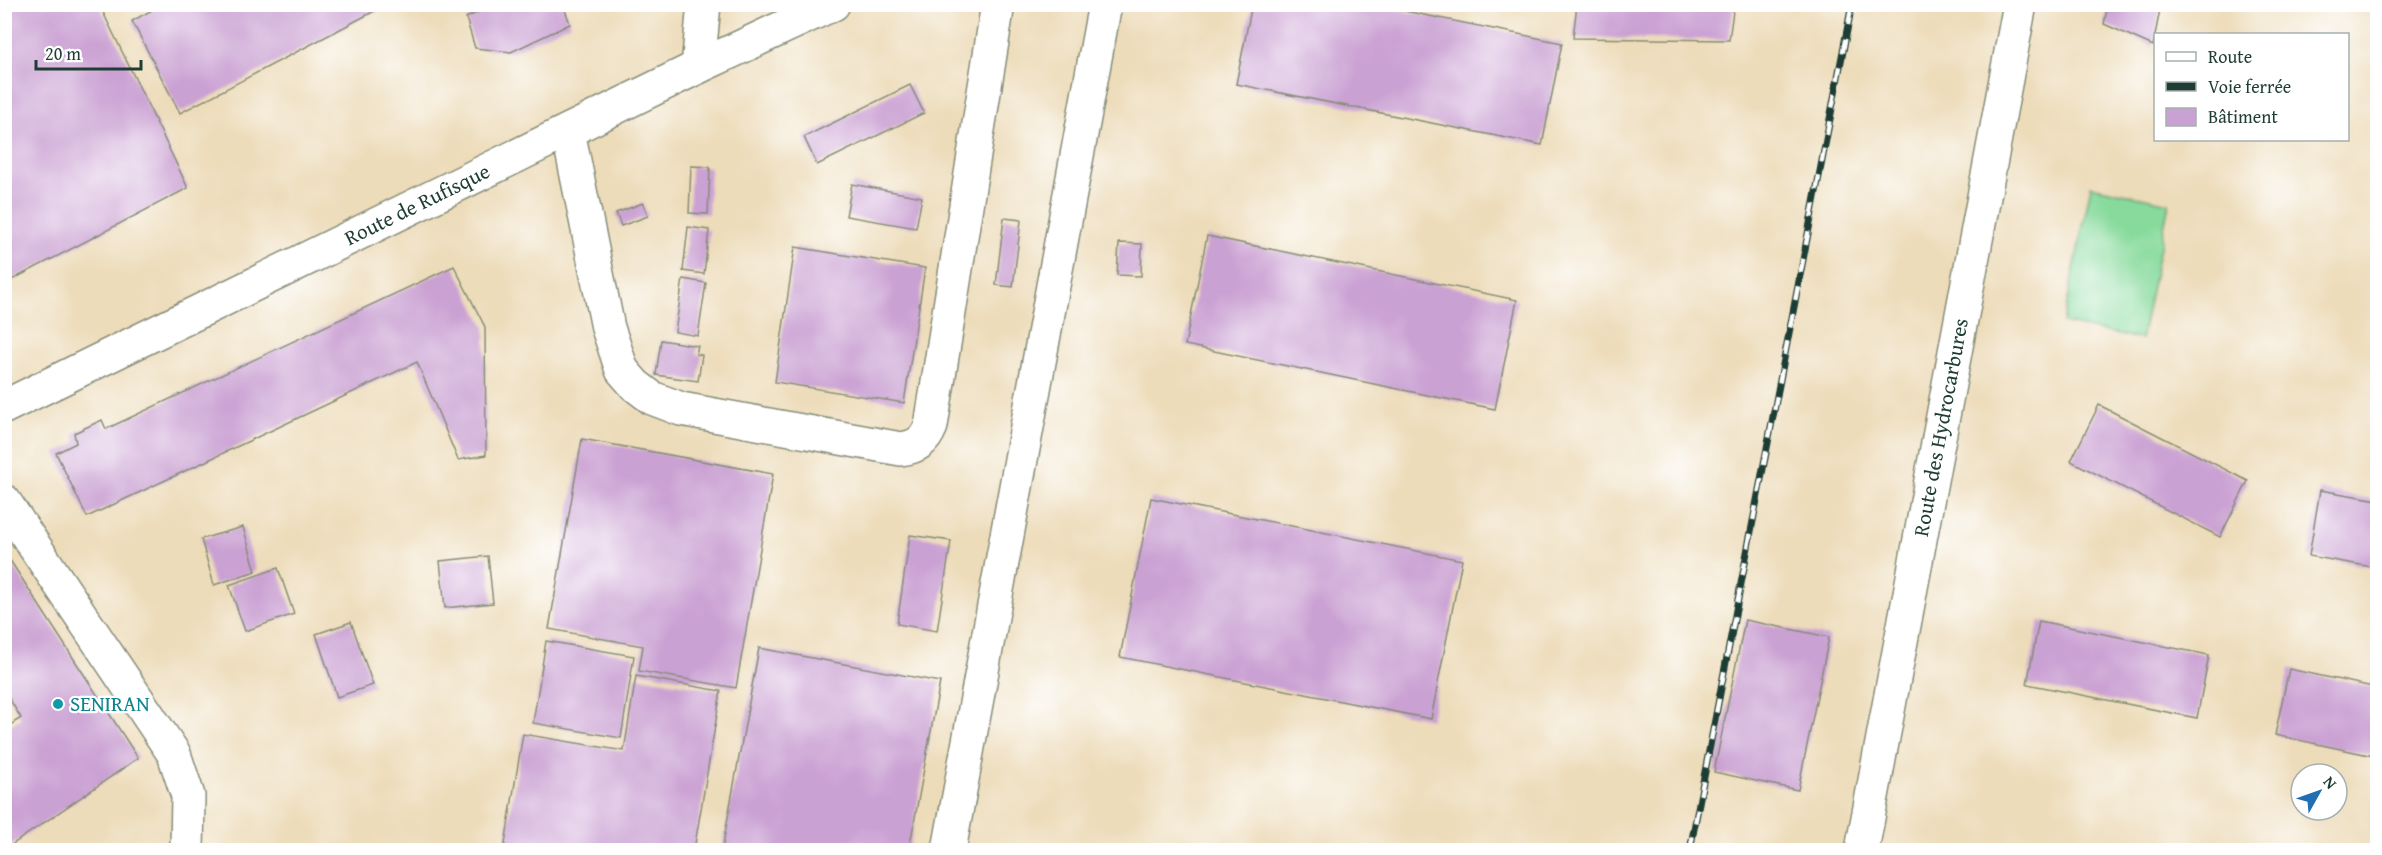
<svg xmlns="http://www.w3.org/2000/svg" width="2382" height="855" font-family="'Gentium Book Plus',serif">
<rect width="100%" height="100%" fill="#fff"/>
<filter id="ink" filterUnits="userSpaceOnUse"><feTurbulence type="fractalNoise" baseFrequency=".0167" numOctaves="2"/><feDisplacementMap in="SourceGraphic" scale="12" xChannelSelector="R" yChannelSelector="G"/><feConvolveMatrix kernelMatrix="1 2 1 2 8 2 1 2 1" color-interpolation-filters="sRGB"/></filter>
<filter id="wash" filterUnits="userSpaceOnUse"><feTurbulence type="fractalNoise" baseFrequency=".008" numOctaves="4" result="noise"/><feDisplacementMap in="SourceGraphic" scale="24" xChannelSelector="R" yChannelSelector="G"/><feGaussianBlur stdDeviation="1.35" result="paint"/><feColorMatrix in="noise" values="0 0 0 0 0 0 0 0 0 0 0 0 0 0 0 0 0 1.4 0 .05"/><feComposite in="paint" operator="in"/></filter>
<g filter="url(#wash)">
<rect width="100%" height="100%" fill="#eddcba"/>
<path fill="#87da9c" stroke="#538c68" stroke-width="1.5" d="M 2091,186 L 2169,203 L 2141,339 L 2063,323 Z"/>
<g id="blocks">
<g fill="#caa1d3">
<path d="M 4,4 L 99,4 L 188,188 L 4,284 Z"/>
<path d="M 163,4 L 388,4 L 180,113 L 132,21 Z"/>
<path d="M 495,4 L 563,4 L 570,24 L 511,52 L 475,48 L 466,18 Z"/>
<path d="M 1252,4 L 1370,4 L 1562,43 L 1542,145 L 1236,84 Z"/>
<path d="M 1577,4 L 1734,4 L 1729,40 L 1573,38 Z"/>
<path d="M 2108,4 L 2161,4 L 2153,46 L 2104,24 Z"/>
<path d="M 910,85 L 924,113 L 817,165 L 804,137 Z"/>
<path d="M 691,166 L 710,167 L 708,214 L 689,213 Z"/>
<path d="M 852,184 L 922,197 L 916,228 L 846,216 Z"/>
<path d="M 643,203 L 648,216 L 621,226 L 616,213 Z"/>
<path d="M 1004,218 L 1021,220 L 1013,287 L 996,285 Z"/>
<path d="M 688,227 L 709,230 L 704,274 L 683,271 Z"/>
<path d="M 1207,236 L 1517,300 L 1495,409 L 1185,345 Z"/>
<path d="M 1119,243 L 1142,244 L 1141,276 L 1117,275 Z"/>
<path d="M 795,247 L 925,268 L 904,403 L 775,382 Z"/>
<path d="M 454,266 L 485,327 L 486,455 L 458,460 L 417,362 L 87,517 L 56,453 L 76,443 L 74,433 L 102,420 L 106,429 Z"/>
<path d="M 683,279 L 706,283 L 698,336 L 675,332 Z"/>
<path d="M 661,340 L 698,346 L 696,354 L 702,355 L 698,381 L 656,375 Z"/>
<path d="M 2099,405 L 2248,481 L 2220,537 L 2071,461 Z"/>
<path d="M 582,439 L 773,474 L 736,688 L 639,671 L 643,646 L 549,629 Z"/>
<path d="M 2320,490 L 2378,500 L 2378,568 L 2309,556 Z"/>
<path d="M 1151,498 L 1462,560 L 1431,719 L 1120,657 Z"/>
<path d="M 243,527 L 256,571 L 214,585 L 201,539 Z"/>
<path d="M 910,535 L 951,541 L 937,631 L 897,624 Z"/>
<path d="M 4,551 L 138,758 L 4,850 L 4,729 L 21,718 L 4,690 Z"/>
<path d="M 488,556 L 493,603 L 445,608 L 440,561 Z"/>
<path d="M 278,568 L 294,614 L 245,631 L 229,585 Z"/>
<path d="M 1745,620 L 1829,637 L 1798,790 L 1714,772 Z"/>
<path d="M 2039,621 L 2209,655 L 2197,718 L 2027,684 Z"/>
<path d="M 351,622 L 373,685 L 337,697 L 316,634 Z"/>
<path d="M 546,641 L 634,656 L 621,738 L 533,723 Z"/>
<path d="M 759,648 L 940,682 L 909,850 L 722,850 Z"/>
<path d="M 2289,669 L 2378,688 L 2378,757 L 2275,735 Z"/>
<path d="M 636,676 L 721,691 L 694,850 L 504,850 L 523,734 L 624,751 Z"/>
</g>
</g>
</g>
<g filter="url(#ink)">
<use href="#blocks" fill-opacity="0" stroke="#868c77" stroke-width="1.5"/>
<g fill="none" stroke-linecap="round" stroke-linejoin="round">
<g stroke="#868c77" stroke-width="36">
<g id="minor">
<path d="M 698,67 L 704,4"/>
<path d="M 568,131 L 608,328 L 622,370 L 635,385 L 652,398 L 681,409 L 901,449 C 917,447 925,441 931,426 L 998,4"/>
<path d="M 4,501 L 174,754 L 188,796 L 187,850"/>
<path d="M 949,850 L 1105,4"/>
<path id="s1" d="M 1862,850 L 2020,4"/>
</g>
</g>
<g stroke="#868c77" stroke-width="36">
<g id="major">
<path id="s2" d="M 4,407 L 698,67 L 833,4"/>
</g>
</g>
<use href="#minor" stroke="#fff" stroke-width="33"/>
<use href="#major" stroke="#fff" stroke-width="33"/>
<g stroke="#1f3d34" stroke-width="7">
<path id="rail" d="M 1690,850 L 1852,4"/>
</g>
<use href="#rail" stroke="#fff" stroke-width="4.5" stroke-dasharray="14" stroke-linecap="butt"/>
</g>
</g>
<circle fill="#0f9aa8" stroke="#fff" stroke-width="2" cx="58" cy="704" r="6"/>
<g text-anchor="middle" stroke-width="4.5" stroke-linejoin="round" paint-order="stroke">
<g font-size="21" fill="#1f3d34" stroke="#fff">
<text dy="7" stroke="none"><textPath href="#s2" startOffset="460">Route de Rufisque</textPath></text>
<text dy="7" stroke="none"><textPath href="#s1" startOffset="430">Route des Hydrocarbures</textPath></text>
</g>
<g font-size="21" fill="#0d838f" stroke="#fff" text-anchor="start">
<text x="70" y="711">SENIRAN</text>
</g>
</g>
<rect width="2382" height="855" fill="none" stroke="#fff" stroke-width="24"/>
<rect x="2154" y="33" width="195" height="108" fill="#ffffff" stroke="#a5b1ae" stroke-width="1.5"/>
<rect x="2166" y="52" width="30" height="9" fill="#ffffff" stroke="#a5b1ae" stroke-width="1.5"/>
<text x="2208" y="63" font-size="18" fill="#1f3d34">Route</text>
<rect x="2166" y="82" width="30" height="9" fill="#1f3d34" stroke="#a5b1ae" stroke-width="1.5"/>
<text x="2208" y="93" font-size="18" fill="#1f3d34">Voie ferrée</text>
<rect x="2166" y="108" width="30" height="18" fill="#caa1d3" stroke="#a5b1ae" stroke-width="1.5"/>
<text x="2208" y="123" font-size="18" fill="#1f3d34">Bâtiment</text>
<g transform="translate(2319 792) rotate(50)"><circle r="28" fill="#ffffff" stroke="#a5b1ae" stroke-width="1.5"/>
<path d="M0-4.5L10 22L0 15L-10 22Z" fill="#1f6fb2"/>
<text y="-9" font-size="16" font-weight="bold" text-anchor="middle" fill="#1f3d34">N</text>
</g>
<path d="M36 60v9h105v-9" fill="none" stroke="#1f3d34" stroke-width="3"/>
<text x="45" y="60" font-size="18" fill="#1f3d34" stroke="#ffffff" stroke-width="4.5" paint-order="stroke">20 m</text>
</svg>
